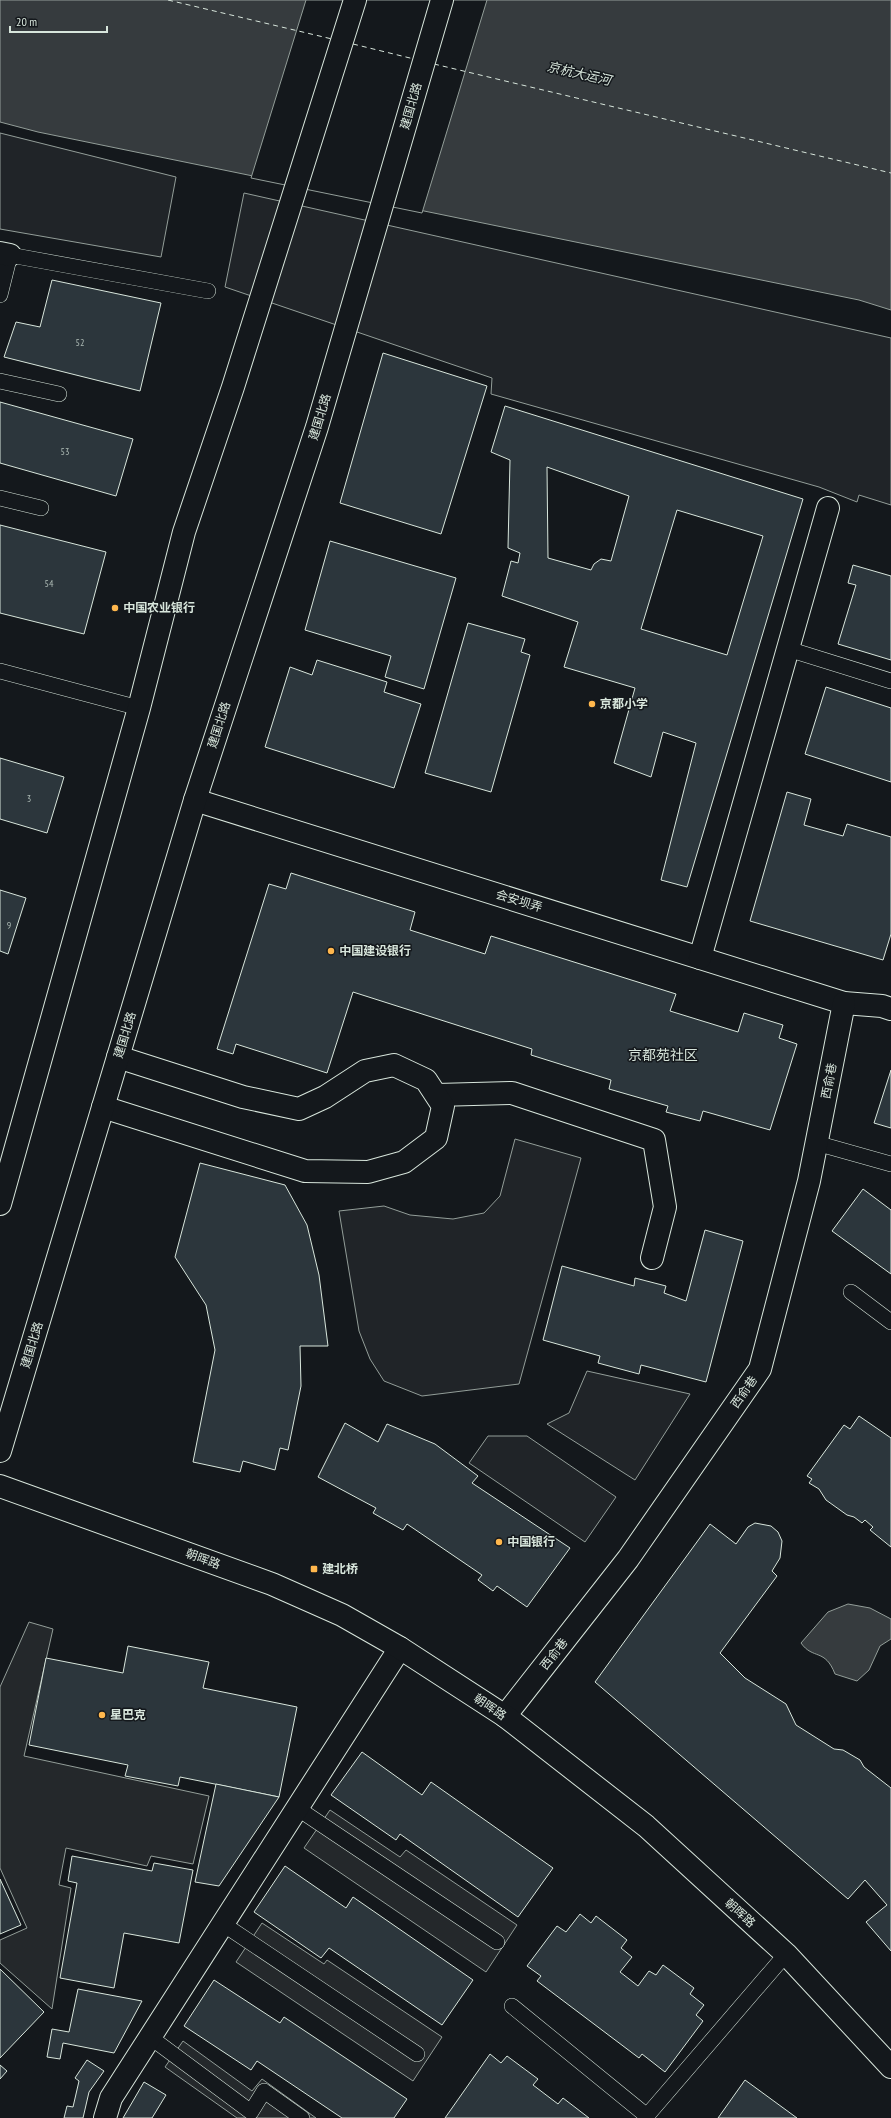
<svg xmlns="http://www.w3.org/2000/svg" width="891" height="2118" font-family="'PT Sans Narrow','Noto Sans SC',sans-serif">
<rect width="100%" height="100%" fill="#14181c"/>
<g fill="#202428" stroke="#939e99">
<path d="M 0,133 L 176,177 L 161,257 L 0,229 Z"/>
<path d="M 244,193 L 891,338 L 891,505 L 859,495 L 857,502 L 819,487 L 491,394 L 492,378 L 225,287 Z"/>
<path d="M 515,1139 L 581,1158 L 519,1384 L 422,1396 L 384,1381 L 370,1359 L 359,1331 L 339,1211 L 384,1206 L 410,1215 L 453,1219 L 484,1213 L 500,1196 Z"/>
<path d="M 587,1371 L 690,1394 L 635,1480 L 547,1424 L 569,1413 Z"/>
<path d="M 488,1436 L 527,1436 L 616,1497 L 585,1542 L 469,1463 Z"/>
</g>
<g fill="#24282b" stroke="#939e99">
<path d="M 29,1622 L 53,1629 L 24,1756 L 209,1796 L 193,1864 L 151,1856 L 147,1866 L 66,1848 L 59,1885 L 71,1888 L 52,2009 L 0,1963 L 0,1940 L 27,1928 L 0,1868 L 0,1687 Z"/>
<path d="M 330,1810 L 400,1857 L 406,1850 L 517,1925 L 486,1972 L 304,1848 Z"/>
<path d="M 262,1923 L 324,1964 L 327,1960 L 442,2037 L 413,2081 L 236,1962 Z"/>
<path d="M 183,2041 L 252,2091 L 262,2079 L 316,2118 L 237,2118 L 165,2067 Z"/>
</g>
<g fill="#363b3e" stroke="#939e99">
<path d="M 0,0 L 891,0 L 891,310 L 859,300 L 38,132 L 0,122 Z"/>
<path d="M 848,1604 L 870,1608 L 891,1619 L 891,1639 L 880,1646 L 869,1670 L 857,1681 L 835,1674 C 825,1648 813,1660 801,1643 L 828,1612 Z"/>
</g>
<path fill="#14181c" stroke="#939e99" d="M 306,0 L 487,0 L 422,213 L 251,178 Z"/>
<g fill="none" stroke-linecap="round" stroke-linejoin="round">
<g stroke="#d8e6dc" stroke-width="1" stroke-dasharray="5 4" stroke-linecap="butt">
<path d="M 168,0 L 332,39"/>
<path d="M 353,44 L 414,59"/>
<path d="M 434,64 L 891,173"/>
</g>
</g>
<g fill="#2c363c" stroke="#d8e6dc" fill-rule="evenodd">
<path d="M 52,280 L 161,303 L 140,391 L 4,357 L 16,322 L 40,327 Z"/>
<path d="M 383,353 L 487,386 L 441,534 L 340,503 Z"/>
<path d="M 0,402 L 133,439 L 116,496 L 0,463 Z"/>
<path d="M 505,406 L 803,499 L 687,887 L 661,880 L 696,743 L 663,732 L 651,777 L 614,763 L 635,688 L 564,667 L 578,622 L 502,596 L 511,561 L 518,563 L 520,553 L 508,548 L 510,460 L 491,452 ZM 547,467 L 629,496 L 611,561 L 601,559 L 594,564 L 591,570 L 548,558 ZM 677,510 L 763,536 L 727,655 L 641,629 Z"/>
<path d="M 0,525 L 106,552 L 84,634 L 0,613 Z"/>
<path d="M 330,541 L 456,578 L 424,689 L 385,677 L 391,656 L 305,630 Z"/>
<path d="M 853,565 L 891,576 L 891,660 L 838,644 L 856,585 L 848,583 Z"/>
<path d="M 468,623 L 525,639 L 521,652 L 530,655 L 491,792 L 425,773 Z"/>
<path d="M 317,660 L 387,682 L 384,692 L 421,704 L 394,788 L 265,747 L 290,667 L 312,675 Z"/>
<path d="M 826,687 L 891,708 L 891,782 L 805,754 Z"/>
<path d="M 0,758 L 64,777 L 47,833 L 0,819 Z"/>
<path d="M 787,792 L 811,799 L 804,825 L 843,836 L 847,824 L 891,837 L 891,934 L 883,960 L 750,921 Z"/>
<path d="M 291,873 L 415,912 L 410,930 L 485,954 L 491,936 L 676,994 L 670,1011 L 738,1032 L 744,1013 L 783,1025 L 779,1038 L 797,1044 L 770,1130 L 703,1111 L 700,1121 L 666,1112 L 668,1106 L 609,1089 L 611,1080 L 531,1055 L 532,1049 L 353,992 L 327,1073 L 236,1044 L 233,1054 L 217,1049 L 269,884 L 286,889 Z"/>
<path d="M 0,890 L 26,898 L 8,954 L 0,951 Z"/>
<path d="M 891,1070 L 891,1128 L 874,1123 Z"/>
<path d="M 200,1163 L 285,1185 L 307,1225 L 319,1275 L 328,1346 L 300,1346 L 301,1386 L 288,1450 L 280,1448 L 275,1470 L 243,1461 L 240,1472 L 193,1462 L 215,1350 L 206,1305 L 175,1257 Z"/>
<path d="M 863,1189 L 891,1210 L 891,1274 L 832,1231 Z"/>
<path d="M 705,1230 L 743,1241 L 706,1382 L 641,1365 L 639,1374 L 598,1363 L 600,1356 L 543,1340 L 562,1266 L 634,1286 L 635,1278 L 666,1286 L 664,1293 L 686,1301 Z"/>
<path d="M 859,1416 L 891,1438 L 891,1547 L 870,1530 L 873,1527 L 865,1520 L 862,1523 L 854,1517 L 847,1515 L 826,1500 L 819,1489 L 809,1483 L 812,1479 L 807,1476 L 844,1425 L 850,1429 Z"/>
<path d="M 345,1423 L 378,1442 L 387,1424 L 435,1444 L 478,1476 L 472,1483 L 570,1548 L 527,1607 L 497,1586 L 493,1591 L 478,1580 L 482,1575 L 407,1524 L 403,1530 L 373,1513 L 376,1508 L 318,1477 Z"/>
<path d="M 755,1523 L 771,1526 L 778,1532 L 782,1541 L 780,1558 L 772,1571 L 777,1576 L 720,1653 L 745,1678 L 786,1704 L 796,1725 L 834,1749 L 843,1750 L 860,1760 L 864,1767 L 891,1788 L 891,1951 L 866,1922 L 887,1905 L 865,1880 L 848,1899 L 595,1682 L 710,1524 L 736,1544 L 748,1527 Z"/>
<path d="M 128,1646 L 209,1662 L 203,1688 L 297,1707 L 279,1797 L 180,1777 L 178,1786 L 125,1776 L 128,1765 L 29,1745 L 46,1658 L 123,1673 Z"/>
<path d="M 362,1752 L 422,1795 L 431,1782 L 553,1868 L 518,1917 L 400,1834 L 396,1840 L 331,1795 Z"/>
<path d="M 216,1784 L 279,1797 L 219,1886 L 195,1882 Z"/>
<path d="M 72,1856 L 152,1871 L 154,1863 L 193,1870 L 179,1943 L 124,1933 L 114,1988 L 60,1978 L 77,1883 L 68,1881 Z"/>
<path d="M 285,1866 L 346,1908 L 353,1897 L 473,1980 L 442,2025 L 329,1948 L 321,1958 L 254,1912 Z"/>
<path d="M 0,1879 L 21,1925 L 0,1934 Z"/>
<path d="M 580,1914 L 591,1923 L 596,1916 L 627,1940 L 621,1948 L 632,1957 L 620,1972 L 638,1986 L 649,1971 L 656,1975 L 663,1965 L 694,1988 L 690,1994 L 704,2005 L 696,2015 L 703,2021 L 665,2072 L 642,2054 L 639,2058 L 537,1981 L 541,1976 L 527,1966 L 557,1926 L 566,1932 Z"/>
<path d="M 0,1969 L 44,2012 L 0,2058 Z"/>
<path d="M 214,1980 L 280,2023 L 284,2017 L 407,2099 L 394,2118 L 342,2118 L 257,2061 L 251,2070 L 184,2026 Z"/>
<path d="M 78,1989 L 142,2001 L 114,2053 L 63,2043 L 60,2059 L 47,2057 L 52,2029 L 69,2032 Z"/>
<path d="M 490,2054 L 501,2063 L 507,2056 L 538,2079 L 533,2085 L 558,2104 L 563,2098 L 589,2118 L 445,2118 Z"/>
<path d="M 87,2060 L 104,2071 L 89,2092 L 83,2118 L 64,2118 L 67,2106 L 73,2107 L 79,2081 L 75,2078 Z"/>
<path d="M 0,2065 L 7,2071 L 0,2079 Z"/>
<path d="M 745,2080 L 797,2118 L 718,2118 Z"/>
<path d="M 144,2082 L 166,2095 L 152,2118 L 123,2118 Z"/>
</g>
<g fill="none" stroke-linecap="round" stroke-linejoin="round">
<g stroke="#d8e6dc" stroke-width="16">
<g id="service">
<path d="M 0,295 L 10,255 L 208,291"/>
<path d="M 0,381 L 59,394"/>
<path d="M 0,498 L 41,508"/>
<path d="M 788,649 L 891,681"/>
<path d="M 0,671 L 139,708"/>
<path d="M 816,1143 L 891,1164"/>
<path d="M 851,1292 L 891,1322"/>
<path d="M 297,1808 L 497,1942"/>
<path d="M 223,1924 L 417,2054"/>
<path d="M 512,2006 L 647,2116"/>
<path d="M 150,2037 L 251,2112 L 264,2091 L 302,2118"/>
<path d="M 645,2118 L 786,1954"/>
</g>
</g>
<g stroke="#d8e6dc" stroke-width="24">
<g id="pedestrian">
<path d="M 437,1095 L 512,1093 L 654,1140 L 665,1207 L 652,1258"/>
<path d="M 103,1107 L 305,1171 L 368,1172 L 404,1162 L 436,1138 L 443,1106 L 426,1080 L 394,1065 L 365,1071 L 325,1097 L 299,1109 L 243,1097 L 118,1057"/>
</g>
</g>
<g stroke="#d8e6dc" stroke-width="24">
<g id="minor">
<path d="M 0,253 L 10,255"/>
<path d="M 195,800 L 844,1003 L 882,1006 L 891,1009"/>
<path d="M 700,958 L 828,508"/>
<path d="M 505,1716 L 628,1559 L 760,1369 L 809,1181 L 844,1003"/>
<path d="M 105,2118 L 111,2098 L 400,1648"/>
</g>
</g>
<g stroke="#d8e6dc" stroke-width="24">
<path id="tertiary" d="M 0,1486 L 272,1584 L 342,1615 L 400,1648 L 505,1716 L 646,1826 L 786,1954 L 891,2067"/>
</g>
<g stroke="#d8e6dc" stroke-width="24">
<g id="secondary">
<path d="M 0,1204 L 139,708 L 184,532 L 233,387 L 355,0"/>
<path d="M 0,1451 L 195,800 L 317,427 L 442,0"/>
</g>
</g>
<use href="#service" stroke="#14181c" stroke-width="15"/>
<use href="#pedestrian" stroke="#14181c" stroke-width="22"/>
<use href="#minor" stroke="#14181c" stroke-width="22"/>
<use href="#tertiary" stroke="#14181c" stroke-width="22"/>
<use href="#secondary" stroke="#14181c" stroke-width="22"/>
</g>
<g fill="#ffb74d" stroke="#14181c" stroke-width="1.5">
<circle cx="115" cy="608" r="4"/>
<circle cx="592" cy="704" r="4"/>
<circle cx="331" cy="951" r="4"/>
<circle cx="499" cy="1542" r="4"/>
<rect x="310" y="1565" width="8" height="8" rx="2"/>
<circle cx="102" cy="1715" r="4"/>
</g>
<g text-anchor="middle" stroke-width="3" stroke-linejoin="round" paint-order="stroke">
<g font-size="10" fill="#adbab4">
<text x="80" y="346">52</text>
<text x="65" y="455">53</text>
<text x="49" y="587">54</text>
<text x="29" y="802">3</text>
<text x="9" y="929">9</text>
</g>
<g font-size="12" fill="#d8e6dc" stroke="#14181c">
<text transform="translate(411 106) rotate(-74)" y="4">建国北路</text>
<text transform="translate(320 417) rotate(-73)" y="4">建国北路</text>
<text transform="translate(219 725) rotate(-72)" y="4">建国北路</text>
<text transform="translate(519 901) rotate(17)" y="4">会安坝弄</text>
<text transform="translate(125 1035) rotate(-73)" y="4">建国北路</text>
<text transform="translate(829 1081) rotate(-79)" y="4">西俞巷</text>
<text transform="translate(32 1345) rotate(-73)" y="4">建国北路</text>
<text transform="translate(744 1392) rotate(-55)" y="4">西俞巷</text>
<text transform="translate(203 1559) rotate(20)" y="4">朝晖路</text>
<text transform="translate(554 1654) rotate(-52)" y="4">西俞巷</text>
<text transform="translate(490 1707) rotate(34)" y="4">朝晖路</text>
<text transform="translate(740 1913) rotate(42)" y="4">朝晖路</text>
</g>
<g font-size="12" font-weight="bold" fill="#d8e6dc" stroke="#14181c" text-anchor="start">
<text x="123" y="612">中国农业银行</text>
<text x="600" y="708">京都小学</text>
<text x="339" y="955">中国建设银行</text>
<text x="507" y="1546">中国银行</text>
<text x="322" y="1573">建北桥</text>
<text x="110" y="1719">星巴克</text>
</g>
<g font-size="13" font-style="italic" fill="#d8e6dc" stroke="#14181c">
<text transform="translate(579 73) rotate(13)" y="5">京杭大运河</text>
</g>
<g font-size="14" fill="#d8e6dc" stroke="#14181c">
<text x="663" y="1060">京都苑社区</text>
</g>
</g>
<path d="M10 26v6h97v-6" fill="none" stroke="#d8e6dc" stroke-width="2"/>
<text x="16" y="26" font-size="12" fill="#d8e6dc" stroke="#14181c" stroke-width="3" paint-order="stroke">20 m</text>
</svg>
